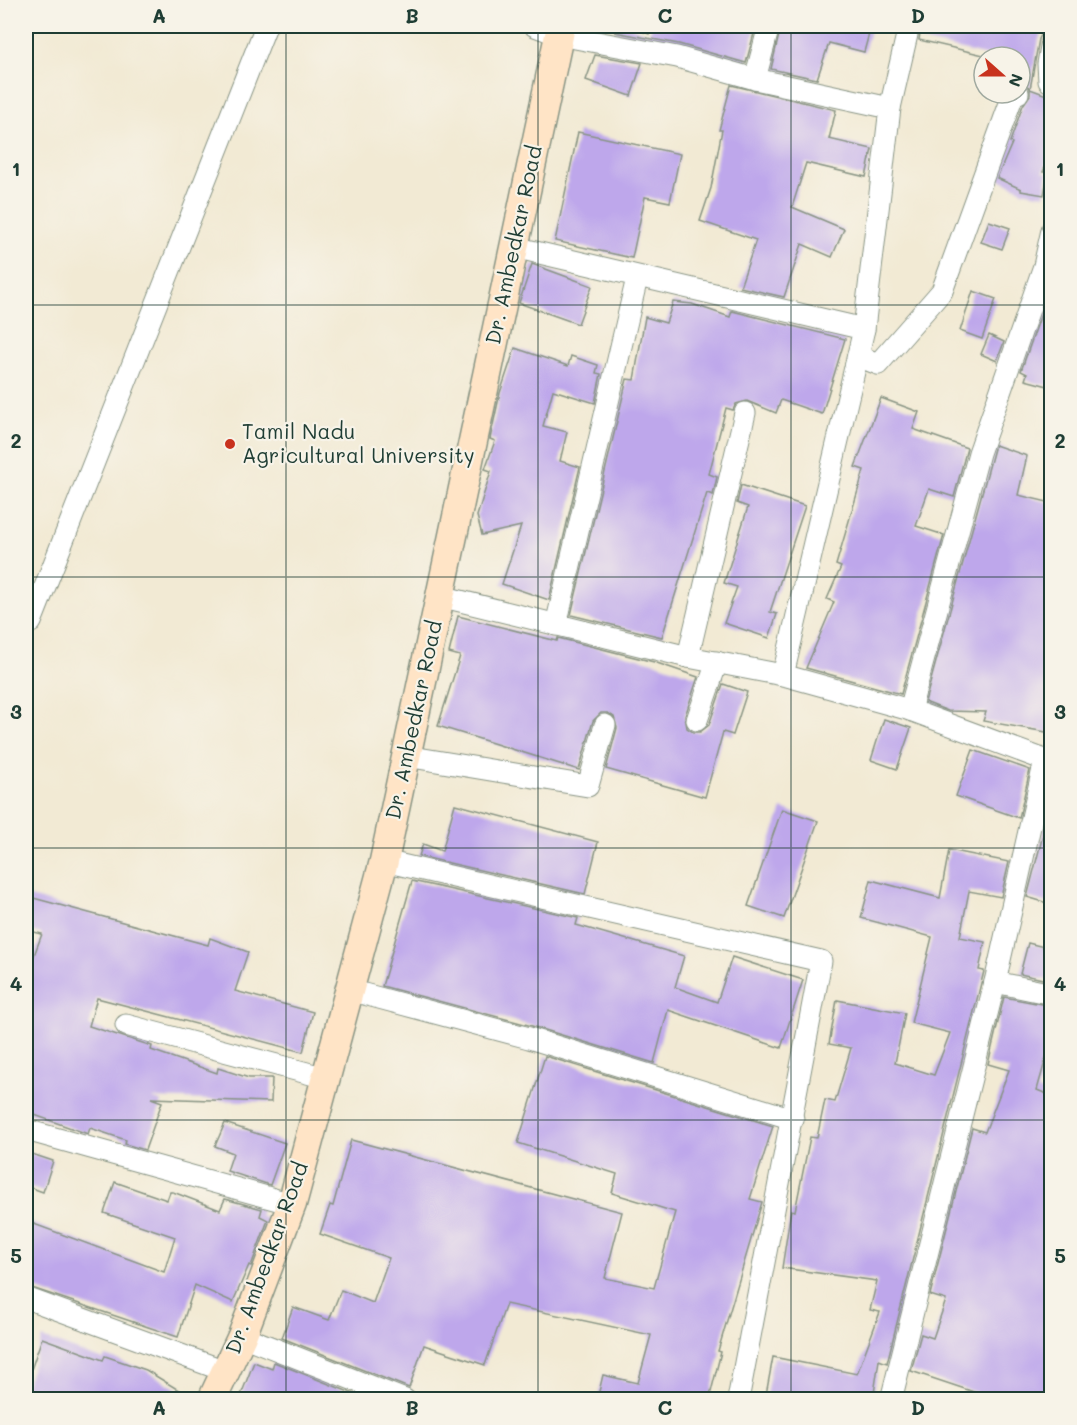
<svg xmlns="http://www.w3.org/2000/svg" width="1077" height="1425" font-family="Mali,sans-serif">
<rect width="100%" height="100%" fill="#f7f3e8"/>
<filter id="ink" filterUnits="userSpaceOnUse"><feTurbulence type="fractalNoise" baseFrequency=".0167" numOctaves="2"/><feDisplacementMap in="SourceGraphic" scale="12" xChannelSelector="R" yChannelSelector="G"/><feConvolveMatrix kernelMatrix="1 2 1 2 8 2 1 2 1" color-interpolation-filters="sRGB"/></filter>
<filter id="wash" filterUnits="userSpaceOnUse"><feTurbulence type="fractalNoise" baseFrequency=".008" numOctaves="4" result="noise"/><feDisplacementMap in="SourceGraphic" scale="24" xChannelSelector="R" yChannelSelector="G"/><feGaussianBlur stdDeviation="1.35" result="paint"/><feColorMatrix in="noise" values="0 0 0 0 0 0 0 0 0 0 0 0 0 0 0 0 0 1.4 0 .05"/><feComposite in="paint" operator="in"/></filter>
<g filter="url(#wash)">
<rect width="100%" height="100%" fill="#f2ead4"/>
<g id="blocks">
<g fill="#bea7eb">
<path d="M 618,26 L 629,26 L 649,34 L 652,26 L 756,26 L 746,63 L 679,44 L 615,32 Z"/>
<path d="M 781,26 L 871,26 L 864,52 L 829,43 L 817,79 L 771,69 Z"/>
<path d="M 921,26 L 1046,26 L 1039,39 L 1030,89 L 1052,97 L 1052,151 L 1043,172 L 1048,173 L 1044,195 L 1021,191 L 1021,189 L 997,178 L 1012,143 L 1010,142 L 1023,105 L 1030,95 L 1030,88 L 1020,80 L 1020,57 L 992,57 L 919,40 Z"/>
<path d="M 595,55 L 642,63 L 631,96 L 586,80 Z"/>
<path d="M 731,85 L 836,110 L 829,139 L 872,149 L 866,177 L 806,163 L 792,207 L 844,229 L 832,257 L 802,244 L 784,297 L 740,287 L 756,240 L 700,221 L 711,188 L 722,130 L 719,130 Z"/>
<path d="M 578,132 L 680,154 L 670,202 L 645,197 L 632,258 L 555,241 Z"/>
<path d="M 989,221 L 1010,228 L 1002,249 L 981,242 Z"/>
<path d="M 532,264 L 592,286 L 578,324 L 519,303 Z"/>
<path d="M 1052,283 L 1052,373 L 1048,386 L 1025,380 L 1027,374 L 1021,371 Z"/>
<path d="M 973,291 L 996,299 L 982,339 L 960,331 Z"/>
<path d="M 673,302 L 692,304 L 730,317 L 732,311 L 845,339 L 822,414 L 781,400 L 776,413 L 747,401 L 736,404 L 733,410 L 726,408 L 709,474 L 717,477 L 713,495 L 707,493 L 662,637 L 571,615 L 627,379 L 634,380 L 645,317 L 666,323 Z"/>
<path d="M 989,335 L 1004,342 L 997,361 L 981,354 Z"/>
<path d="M 515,348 L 568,366 L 571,356 L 598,365 L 596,373 L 601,374 L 595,403 L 553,390 L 543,426 L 567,432 L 560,461 L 580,467 L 549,600 L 502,584 L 521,526 L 482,535 L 477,516 L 491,471 L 485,469 L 495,441 L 490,439 L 500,393 Z"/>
<path d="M 881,398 L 919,412 L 913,429 L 967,448 L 954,497 L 929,489 L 916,526 L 944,535 L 901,694 L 806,668 L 834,602 L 827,599 L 841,567 L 836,565 L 864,470 L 855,467 Z"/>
<path d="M 995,445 L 1027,456 L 1018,495 L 1052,503 L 1052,613 L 1046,640 L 1052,641 L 1052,733 L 983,721 L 986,712 L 948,711 L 925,702 Z"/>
<path d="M 741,485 L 805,506 L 770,612 L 777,614 L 769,638 L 724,623 L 737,587 L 724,583 L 748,507 L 737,503 Z"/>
<path d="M 458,616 L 557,641 L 558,638 L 654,662 L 698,677 L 685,716 L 687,728 L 693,732 L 700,732 L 709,725 L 723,684 L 747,692 L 733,735 L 723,732 L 705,797 L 606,769 L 617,728 L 614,717 L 608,713 L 601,713 L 593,721 L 579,770 L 438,726 L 460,656 L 449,653 Z"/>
<path d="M 884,719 L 911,728 L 897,769 L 871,760 Z"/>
<path d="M 973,750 L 1030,770 L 1019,818 L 956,796 Z"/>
<path d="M 1052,789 L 1052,885 L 1047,903 L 1027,897 L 1045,827 L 1043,827 Z"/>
<path d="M 455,804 L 598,842 L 585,894 L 419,856 L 423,844 L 442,851 Z"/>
<path d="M 782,809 L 818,821 L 784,918 L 748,906 Z"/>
<path d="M 949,850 L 1009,862 L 1001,897 L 969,891 L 960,937 L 985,942 L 979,970 L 984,971 L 887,1363 L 879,1360 L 873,1400 L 765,1400 L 773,1357 L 857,1374 L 880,1312 L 870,1310 L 877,1281 L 782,1268 L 791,1210 L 795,1211 L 810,1137 L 817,1138 L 825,1100 L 835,1102 L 851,1048 L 829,1044 L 837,1000 L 905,1013 L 895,1063 L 934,1075 L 950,1033 L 911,1023 L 932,937 L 861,918 L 871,880 L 940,898 Z"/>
<path d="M 412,881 L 578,918 L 576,925 L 684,956 L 675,987 L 717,1002 L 732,957 L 803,980 L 781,1048 L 668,1010 L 654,1063 L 532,1026 L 382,986 Z"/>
<path d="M 26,896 L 208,945 L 210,938 L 248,952 L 235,991 L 313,1012 L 303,1052 L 97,998 L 89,1026 L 152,1046 L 151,1050 L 217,1073 L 218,1068 L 249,1078 L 272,1078 L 271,1102 L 151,1098 L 162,1102 L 145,1150 L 125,1144 L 126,1140 L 90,1128 L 88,1134 L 26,1112 L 26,1006 L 30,966 L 42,934 L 26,930 Z"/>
<path d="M 1028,943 L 1052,949 L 1052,981 L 1020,974 Z"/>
<path d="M 1004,997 L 1052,1006 L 1052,1037 L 1037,1090 L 1052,1096 L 1052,1400 L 975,1400 L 977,1393 L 911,1371 L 921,1334 L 933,1338 L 946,1300 L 930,1295 L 972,1128 L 985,1132 L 1009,1070 L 988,1064 Z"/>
<path d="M 545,1056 L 773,1126 L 750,1199 L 762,1202 L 718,1351 L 721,1352 L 709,1400 L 597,1400 L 603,1375 L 638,1383 L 651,1335 L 506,1304 L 485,1365 L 424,1345 L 409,1388 L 282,1338 L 293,1307 L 329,1320 L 341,1290 L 373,1303 L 389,1258 L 320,1234 L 330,1205 L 333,1206 L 351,1140 L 622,1212 L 605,1278 L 654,1288 L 675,1212 L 612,1193 L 617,1174 L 518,1143 Z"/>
<path d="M 225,1123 L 285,1143 L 270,1185 L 227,1171 L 233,1153 L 215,1146 Z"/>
<path d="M 26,1152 L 53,1161 L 43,1192 L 26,1186 Z"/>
<path d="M 115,1182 L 167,1200 L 170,1192 L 173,1192 L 220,1210 L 225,1199 L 262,1209 L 260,1216 L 268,1220 L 251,1266 L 249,1265 L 233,1302 L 195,1285 L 178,1337 L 26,1286 L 26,1221 L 164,1272 L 175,1237 L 104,1213 Z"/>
<path d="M 42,1338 L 103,1360 L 105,1356 L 146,1370 L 195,1400 L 26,1400 L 26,1384 Z"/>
<path d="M 254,1362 L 272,1369 L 274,1362 L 369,1400 L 239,1400 Z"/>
</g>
</g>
</g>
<g filter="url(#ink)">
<use href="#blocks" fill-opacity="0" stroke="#889484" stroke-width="1.5"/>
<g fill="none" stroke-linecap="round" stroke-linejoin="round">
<g stroke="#889484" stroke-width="23">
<g id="street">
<path d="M 535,26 L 559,35 L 677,57 L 755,79 L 890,108"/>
<path d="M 1052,41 L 1048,64 L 1049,81 L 1052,83"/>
<path d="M 755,79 L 769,26"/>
<path d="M 514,247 L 864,329 L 783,675"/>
<path d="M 864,329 L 890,108 L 909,26"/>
<path d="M 858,356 L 878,364 L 942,291 L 1013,95 L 1018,93"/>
<path d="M 440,596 L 688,657 L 783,675 L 910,710 L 1045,760 L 995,982 L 891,1400"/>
<path d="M 26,621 L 31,622 L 266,26"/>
<path d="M 556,625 L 637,278"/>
<path d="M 688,657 L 745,413"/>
<path d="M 910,710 L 979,453 L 1044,266 L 1052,230"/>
<path d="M 697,720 L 717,662"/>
<path d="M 406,756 L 588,786 L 605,725"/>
<path d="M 384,861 L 821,961 L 738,1400"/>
<path d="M 995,982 L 1052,994"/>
<path d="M 349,990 L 529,1038 L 793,1119"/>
<path d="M 126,1025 L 326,1078"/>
<path d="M 26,1130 L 292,1204"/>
<path d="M 26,1298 L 225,1371"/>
<path d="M 242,1336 L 405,1400"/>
</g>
</g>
<g stroke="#889484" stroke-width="31">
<path id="secondary" d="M 212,1400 L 242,1336 L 292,1204 L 384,861 L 561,26"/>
</g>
<use href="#street" stroke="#fff" stroke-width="21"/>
<use href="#secondary" stroke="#ffe4c6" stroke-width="28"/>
</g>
</g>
<path fill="none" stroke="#1f3d34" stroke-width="1.5" stroke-opacity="0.55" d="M 286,26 L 286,1400M 538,26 L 538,1400M 791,26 L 791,1400M 26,305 L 1052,305M 26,577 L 1052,577M 26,848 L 1052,848M 26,1120 L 1052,1120"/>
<circle fill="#c8321e" stroke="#f7f3e8" stroke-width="2" cx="230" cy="444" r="6"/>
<g text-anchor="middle" stroke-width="4.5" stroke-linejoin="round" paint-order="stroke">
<g font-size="21" fill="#1f3d34" stroke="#f7f3e8">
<text transform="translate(514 245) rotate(-78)" y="7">Dr. Ambedkar Road</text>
<text transform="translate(414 720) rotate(-78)" y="7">Dr. Ambedkar Road</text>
<text transform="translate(267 1258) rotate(-70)" y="7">Dr. Ambedkar Road</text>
</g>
<g font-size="21" fill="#1f3d34" stroke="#f7f3e8" text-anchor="start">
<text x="242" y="439">Tamil Nadu<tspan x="242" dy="24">Agricultural University</tspan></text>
</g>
</g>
<rect width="1077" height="1425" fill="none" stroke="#f7f3e8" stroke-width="66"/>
<g transform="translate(1002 75) rotate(111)"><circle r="28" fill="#f7f3e8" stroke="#a1aaa0" stroke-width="1.5"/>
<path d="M0-4.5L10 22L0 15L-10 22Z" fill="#c8321e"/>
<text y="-9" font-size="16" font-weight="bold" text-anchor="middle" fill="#1f3d34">N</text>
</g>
<rect x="33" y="33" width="1011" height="1359" fill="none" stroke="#1f3d34" stroke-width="2"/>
<g font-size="20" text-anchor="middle" font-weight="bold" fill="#1f3d34">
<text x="159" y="23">A</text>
<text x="412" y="23">B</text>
<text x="665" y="23">C</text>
<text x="918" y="23">D</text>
<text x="16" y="176">1</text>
<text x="1060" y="176">1</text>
<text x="16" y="448">2</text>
<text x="1060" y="448">2</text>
<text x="16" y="719">3</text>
<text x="1060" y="719">3</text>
<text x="16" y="991">4</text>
<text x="1060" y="991">4</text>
<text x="16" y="1263">5</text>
<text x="1060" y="1263">5</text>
<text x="159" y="1415">A</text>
<text x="412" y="1415">B</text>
<text x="665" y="1415">C</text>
<text x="918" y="1415">D</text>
</g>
</svg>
